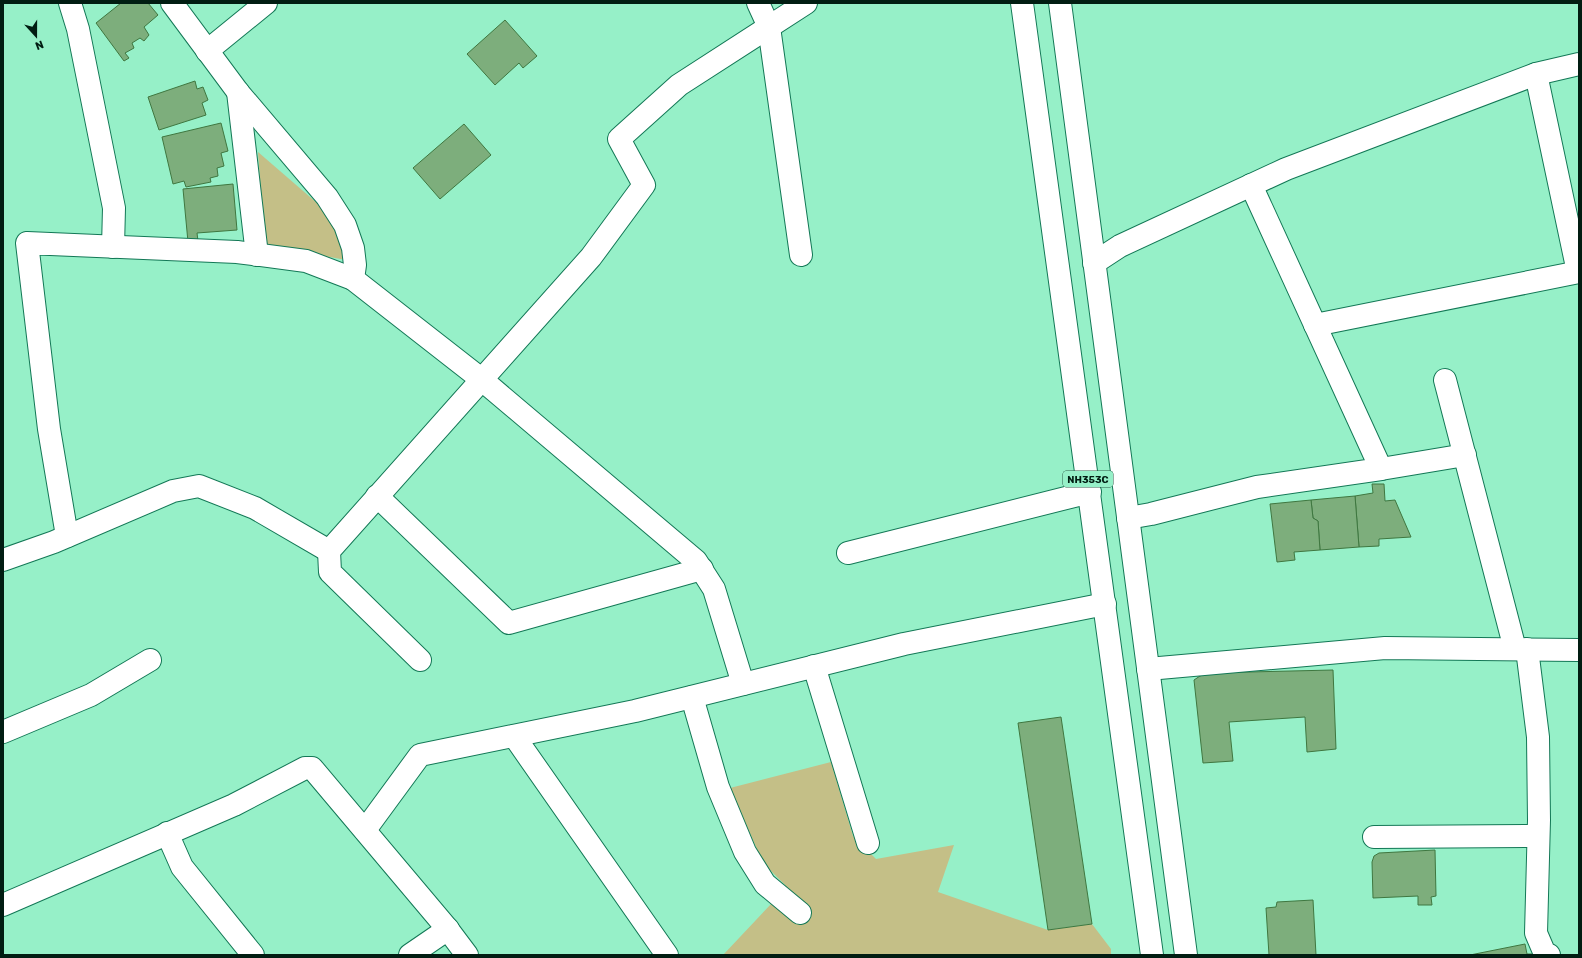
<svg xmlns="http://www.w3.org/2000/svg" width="1582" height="958" font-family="Rubik,sans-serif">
<rect width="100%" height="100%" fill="#96f0c8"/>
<g fill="#c4bf87">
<path d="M 258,152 L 317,203 L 338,233 L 346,260 L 265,245 Z"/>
<path d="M 831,762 L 853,836 L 876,859 L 954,845 L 938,892 L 1048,930 L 1092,924 L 1111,949 L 1111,955 L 723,955 L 771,904 L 785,885 L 763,863 L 730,788 Z"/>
</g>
<g fill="#7dae7c" stroke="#3f7740">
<path d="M 121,3 L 148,3 L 158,15 L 144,27 L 149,35 L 144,41 L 140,38 L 132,43 L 134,48 L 125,53 L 129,58 L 124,61 L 96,23 Z"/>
<path d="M 505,20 L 537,56 L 523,68 L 519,63 L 495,85 L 467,54 Z"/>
<path d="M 195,81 L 197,89 L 203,87 L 208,100 L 202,103 L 206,115 L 159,130 L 148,97 Z"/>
<path d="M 221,123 L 228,151 L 221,153 L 224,166 L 217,168 L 218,176 L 210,178 L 211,182 L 186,187 L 184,181 L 173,184 L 162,137 Z"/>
<path d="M 464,124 L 491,155 L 440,199 L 413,168 Z"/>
<path d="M 233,184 L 237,230 L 197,233 L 198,241 L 188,242 L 183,189 Z"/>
<path d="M 1372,484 L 1384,484 L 1385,501 L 1395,500 L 1411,537 L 1379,539 L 1379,546 L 1359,547 L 1355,496 L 1373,493 Z"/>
<path d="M 1355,496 L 1359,547 L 1320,550 L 1318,521 L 1313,518 L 1311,500 Z"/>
<path d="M 1311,500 L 1313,518 L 1318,521 L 1320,550 L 1294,552 L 1295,560 L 1277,562 L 1270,504 Z"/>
<path d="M 1333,670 L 1336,749 L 1307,752 L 1305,717 L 1229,722 L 1233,761 L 1203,763 L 1194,680 L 1200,676 L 1207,673 Z"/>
<path d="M 1061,717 L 1092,924 L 1048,930 L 1018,723 Z"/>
<path d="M 1435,850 L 1436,896 L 1431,897 L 1432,905 L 1418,905 L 1418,896 L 1373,898 L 1372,862 L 1374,856 L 1379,853 Z"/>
<path d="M 1313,900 L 1316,955 L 1269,955 L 1266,908 L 1276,907 L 1277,902 Z"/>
<path d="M 1525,944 L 1527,954 L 1532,954 L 1532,955 L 1470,955 Z"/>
</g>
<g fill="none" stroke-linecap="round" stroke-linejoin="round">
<g stroke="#137856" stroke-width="24">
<g id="street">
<path d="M 70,3 L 78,29 L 114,208 L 113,247"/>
<path d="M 172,3 L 238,92 L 327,197 L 345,225 L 353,248 L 355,265 L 353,279"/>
<path d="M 758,3 L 769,27 L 801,255"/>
<path d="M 207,51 L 266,3"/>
<path d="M 1536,74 L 1578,272"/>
<path d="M 238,92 L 257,255"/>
<path d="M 1094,263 L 1120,246 L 1286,169 L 1536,74 L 1579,64"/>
<path d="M 1315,325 L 1579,272"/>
<path d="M 1445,380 L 1515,649"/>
<path d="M 1381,469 L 1465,455"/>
<path d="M 377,496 L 509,623 L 702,569"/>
<path d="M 1128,518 L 1151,514 L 1257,487 L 1381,469 L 1251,185"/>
<path d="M 67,536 L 49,429 L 27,243 L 237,252 L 306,261 L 353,279 L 481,379 L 696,561 L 714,589 L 743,684"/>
<path d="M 848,553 L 1090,492"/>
<path d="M 3,560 L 54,542 L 173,491 L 199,486 L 255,508 L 329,551"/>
<path d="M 1527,649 L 1538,737 L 1539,820 L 1536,933 L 1545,954 L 1549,955"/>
<path d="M 420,660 L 330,572 L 329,551 L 591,257 L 644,185 L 619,139 L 679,85 L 806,3"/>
<path d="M 814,666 L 868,843"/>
<path d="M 1148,669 L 1385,648 L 1579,650"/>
<path d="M 692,697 L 718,787 L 745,852 L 765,884 L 800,913"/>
<path d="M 3,732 L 91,695 L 150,660"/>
<path d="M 514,736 L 667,955"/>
<path d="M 365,830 L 420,755 L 635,711 L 904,644 L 1105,604"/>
<path d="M 167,833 L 182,867 L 253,955"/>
<path d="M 1374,837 L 1538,836"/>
<path d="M 3,905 L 234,805 L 305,768 L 312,768 L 446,927 L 467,955"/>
<path d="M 410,955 L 448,929"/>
</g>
</g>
<g stroke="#137856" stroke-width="24">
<g id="highway">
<path d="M 1022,3 L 1152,955"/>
<path d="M 1060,3 L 1186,955"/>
</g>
</g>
<use href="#street" stroke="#fff" stroke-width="22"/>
<use href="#highway" stroke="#fff" stroke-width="22"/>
</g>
<g text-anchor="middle" stroke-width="3.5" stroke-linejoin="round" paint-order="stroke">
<rect fill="#96f0c8" stroke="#2e5c49" stroke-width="1" x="1063" y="471" width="50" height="16" rx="3"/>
<g font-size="10" font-weight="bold" fill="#011d12">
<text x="1088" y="483">NH353C</text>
</g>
</g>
<rect width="1582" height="958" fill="none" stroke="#011d12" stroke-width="8"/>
<g transform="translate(36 36) rotate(159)" stroke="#96f0c8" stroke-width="3" paint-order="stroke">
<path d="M0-3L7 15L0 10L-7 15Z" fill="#011d12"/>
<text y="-6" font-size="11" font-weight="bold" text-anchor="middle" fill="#011d12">N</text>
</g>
</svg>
